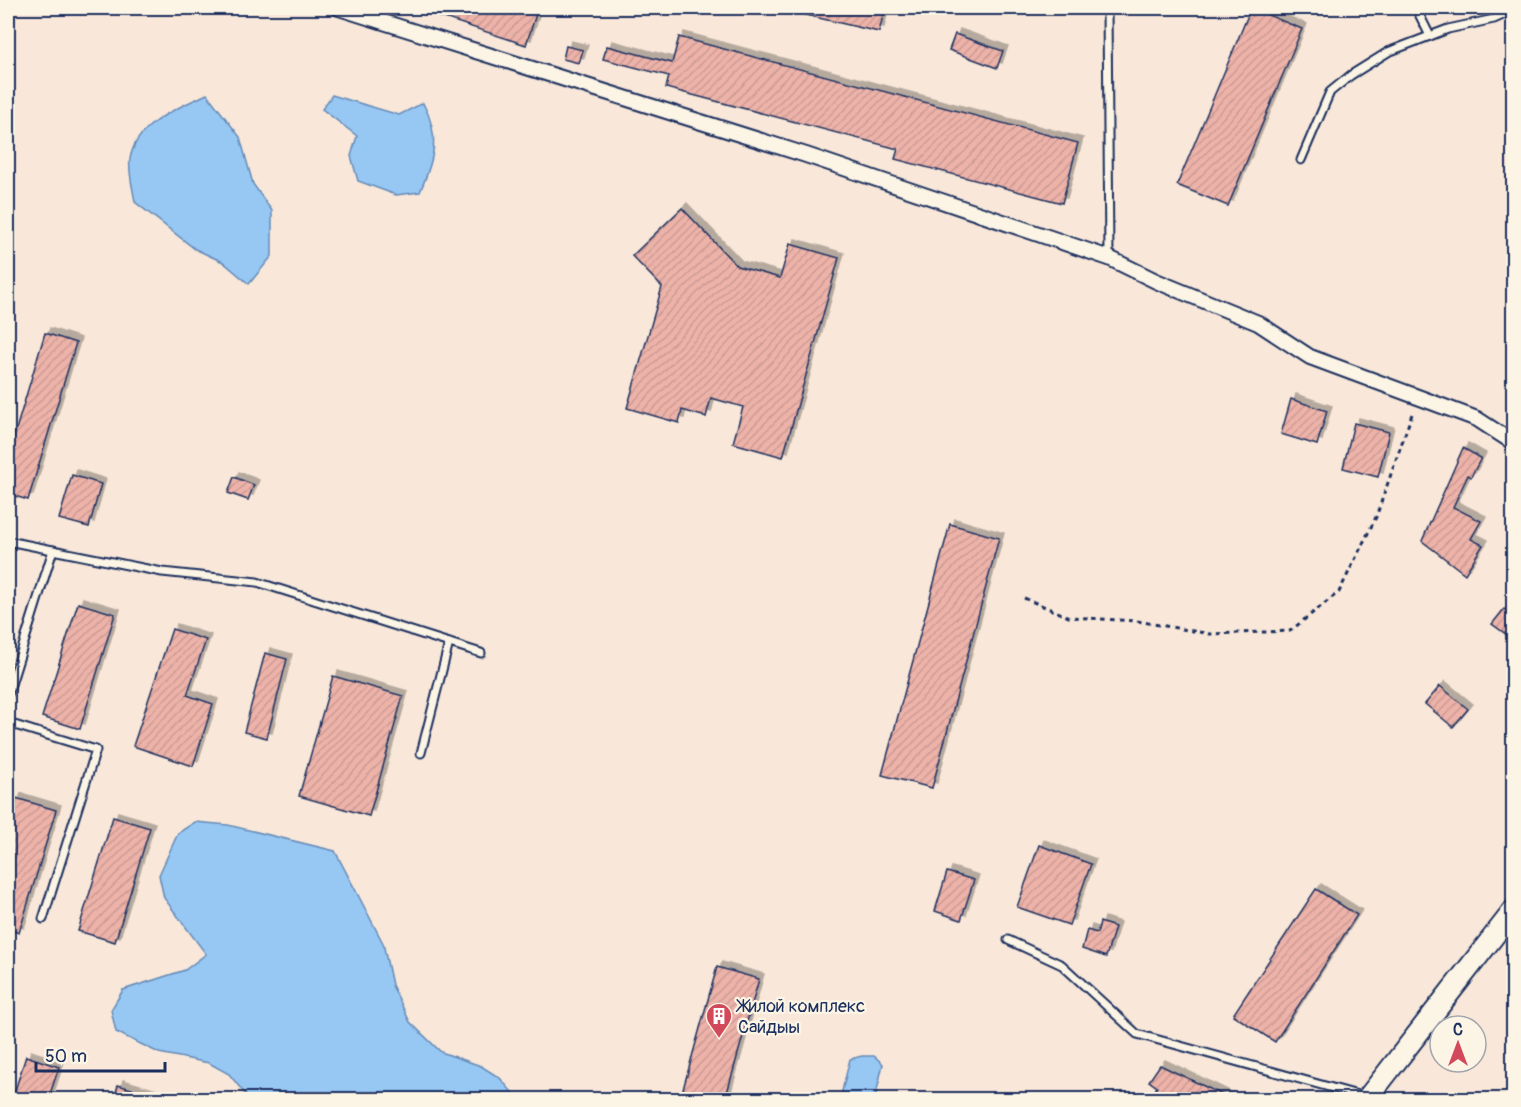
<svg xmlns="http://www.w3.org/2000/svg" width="1521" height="1107" font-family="Pangolin,sans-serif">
<defs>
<pattern id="building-hatch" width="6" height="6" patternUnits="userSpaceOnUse" patternTransform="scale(1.5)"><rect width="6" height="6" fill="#edb3a9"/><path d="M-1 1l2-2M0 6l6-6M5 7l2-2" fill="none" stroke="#cb9a94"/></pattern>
<filter id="shadow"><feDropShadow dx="5" dy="-5" stdDeviation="0" flood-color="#0004"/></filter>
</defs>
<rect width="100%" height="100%" fill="#f9e8d9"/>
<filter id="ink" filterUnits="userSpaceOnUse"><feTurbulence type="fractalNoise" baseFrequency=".0167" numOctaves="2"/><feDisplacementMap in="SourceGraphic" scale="12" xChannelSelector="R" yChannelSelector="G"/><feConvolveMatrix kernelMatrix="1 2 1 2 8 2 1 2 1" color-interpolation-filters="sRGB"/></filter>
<g filter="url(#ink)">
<g fill="#97c7f3" stroke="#658ab7" stroke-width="1.5">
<path d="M 207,94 L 240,137 L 253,184 L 272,211 L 272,256 L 249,284 L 223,262 L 195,249 L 135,202 C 133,189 128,172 130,159 C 136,123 178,108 207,94 Z"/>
<path d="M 332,95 L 399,115 L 423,103 C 441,137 434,159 420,192 L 396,195 L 358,181 L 351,156 L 357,136 L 322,109 Z"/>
<path d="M 195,822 L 228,825 L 335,851 L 383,943 L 392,985 L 410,1022 L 441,1052 L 481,1066 L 500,1078 L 518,1099 L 249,1099 L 229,1074 L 209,1063 L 159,1053 L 116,1032 L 111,1010 L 123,990 L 185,970 L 206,954 L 164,898 L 159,875 L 178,833 Z"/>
<path d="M 862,1056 L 874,1056 L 883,1064 L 875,1099 L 840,1099 L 850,1059 Z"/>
</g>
<g fill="url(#building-hatch)" stroke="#1b2f5e" stroke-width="1.5" filter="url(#shadow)">
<path d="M 420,8 L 538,8 L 526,45 L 420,10 Z"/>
<path d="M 798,8 L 885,8 L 879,32 L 797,13 Z"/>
<path d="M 1251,8 L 1302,29 L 1228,206 L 1177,185 Z"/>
<path d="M 955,34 L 1003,51 L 997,68 L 949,50 Z"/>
<path d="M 679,37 L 1078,143 L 1062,203 L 895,159 L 898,149 L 666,88 L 669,76 L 603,59 L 607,46 L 672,63 Z"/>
<path d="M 566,46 L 583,50 L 579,63 L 563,59 Z"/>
<path d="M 682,208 L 737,266 L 780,278 L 790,244 L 839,258 L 783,457 L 733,443 L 743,407 L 711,398 L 706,417 L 682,410 L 679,423 L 627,408 L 662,287 L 632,256 Z"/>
<path d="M 45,333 L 76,343 L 28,500 L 8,494 L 8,456 Z"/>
<path d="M 1291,399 L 1327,411 L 1317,445 L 1281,434 Z"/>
<path d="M 1354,423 L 1389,432 L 1378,477 L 1343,468 Z"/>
<path d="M 1463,448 L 1481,458 L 1471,477 L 1468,475 L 1453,507 L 1481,521 L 1471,539 L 1483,545 L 1465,574 L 1422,541 Z"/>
<path d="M 72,475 L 101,484 L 89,527 L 59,519 Z"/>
<path d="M 234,477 L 254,485 L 248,500 L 228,493 Z"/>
<path d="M 950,524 L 999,538 L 932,788 L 882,775 Z"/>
<path d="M 78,603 L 115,614 L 80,729 L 42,717 Z"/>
<path d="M 1504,609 L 1514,616 L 1514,640 L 1492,624 Z"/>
<path d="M 172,629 L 206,640 L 187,695 L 213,704 L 193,766 L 133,746 Z"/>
<path d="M 265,653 L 287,659 L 267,738 L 244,732 Z"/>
<path d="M 333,676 L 403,696 L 369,816 L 299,796 Z"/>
<path d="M 1440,686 L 1468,709 L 1453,727 L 1425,704 Z"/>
<path d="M 16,798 L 56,810 L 19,933 L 8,929 L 8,825 Z"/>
<path d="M 113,817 L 150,828 L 115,942 L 78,931 Z"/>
<path d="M 1039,845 L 1091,864 L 1069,925 L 1017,907 Z"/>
<path d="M 947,872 L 974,880 L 961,920 L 935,911 Z"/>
<path d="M 1316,889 L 1357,915 L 1275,1042 L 1233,1015 Z"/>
<path d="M 1100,922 L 1115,927 L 1106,957 L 1082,949 L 1087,930 L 1097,933 Z"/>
<path d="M 717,967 L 759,979 L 725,1100 L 680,1100 Z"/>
<path d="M 26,1056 L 59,1067 L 48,1100 L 12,1100 Z"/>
<path d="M 1160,1065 L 1233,1100 L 1149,1100 L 1157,1087 L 1149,1081 Z"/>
<path d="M 118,1085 L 155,1096 L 154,1100 L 114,1100 Z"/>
</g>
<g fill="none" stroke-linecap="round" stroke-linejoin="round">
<g stroke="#1b2f5e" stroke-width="11">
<g id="lane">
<path d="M 1107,8 L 1109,258"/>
<path d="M 1416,8 L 1430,36"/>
<path d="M 1301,160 L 1330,92 L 1351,75 L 1388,52 L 1448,29 L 1494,19 L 1514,10"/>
<path d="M 8,541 L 162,572 L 257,582 L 481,653"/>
<path d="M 8,694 L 53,550"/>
<path d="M 8,723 L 96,750 L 43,919"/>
<path d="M 421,753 L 449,643"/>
<path d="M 1008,940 L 1062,965 L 1137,1034 L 1365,1097"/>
</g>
</g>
<g stroke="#1b2f5e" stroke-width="18">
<path id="street" d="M 339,8 L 806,155 L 1109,258 L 1156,281 L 1258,323 L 1310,357 L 1477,419 L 1514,443"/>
</g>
<g stroke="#1b2f5e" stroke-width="24">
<path id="secondary" d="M 1366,1100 L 1514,910"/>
</g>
<path stroke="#1b2f5e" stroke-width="3" stroke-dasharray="4.5 4.5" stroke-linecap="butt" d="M 1024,598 L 1069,617 L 1137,621 L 1210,634 L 1290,631 L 1339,592 L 1376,517 L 1413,411"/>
<use href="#lane" stroke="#fcf5e5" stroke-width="7"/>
<use href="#street" stroke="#fcf5e5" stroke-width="14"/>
<use href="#secondary" stroke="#fcf5e5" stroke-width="20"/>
</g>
</g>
<defs>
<g id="building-pin" transform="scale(1.35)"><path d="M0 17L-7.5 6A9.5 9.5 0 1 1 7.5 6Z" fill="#d1495b" stroke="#fcf5e5"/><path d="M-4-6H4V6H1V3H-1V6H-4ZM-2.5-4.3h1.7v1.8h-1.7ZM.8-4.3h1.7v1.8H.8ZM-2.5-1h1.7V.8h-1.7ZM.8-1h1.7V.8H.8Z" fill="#fff"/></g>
</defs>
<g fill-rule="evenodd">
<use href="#building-pin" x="719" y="1016"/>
</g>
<g text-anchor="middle" stroke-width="4.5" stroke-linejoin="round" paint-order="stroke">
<g font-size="18" fill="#1b2f5e" stroke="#fcf5e5" text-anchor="start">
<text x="738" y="1012">Жилой комплекс<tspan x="738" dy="21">Сайдыы</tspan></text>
</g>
</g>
<rect width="1521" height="1107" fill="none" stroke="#fcf5e5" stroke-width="30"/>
<rect x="15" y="15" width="1491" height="1077" fill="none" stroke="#1b2f5e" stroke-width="2" filter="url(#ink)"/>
<g transform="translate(1458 1044)"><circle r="28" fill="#fcf5e5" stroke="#a2a6af" stroke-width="1.5"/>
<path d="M0-4.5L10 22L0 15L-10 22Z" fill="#d1495b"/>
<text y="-9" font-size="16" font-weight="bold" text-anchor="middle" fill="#1b2f5e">С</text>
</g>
<path d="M36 1062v9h129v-9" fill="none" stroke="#1b2f5e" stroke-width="3"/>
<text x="45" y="1062" font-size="18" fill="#1b2f5e" stroke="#fcf5e5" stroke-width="4.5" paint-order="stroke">50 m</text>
</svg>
